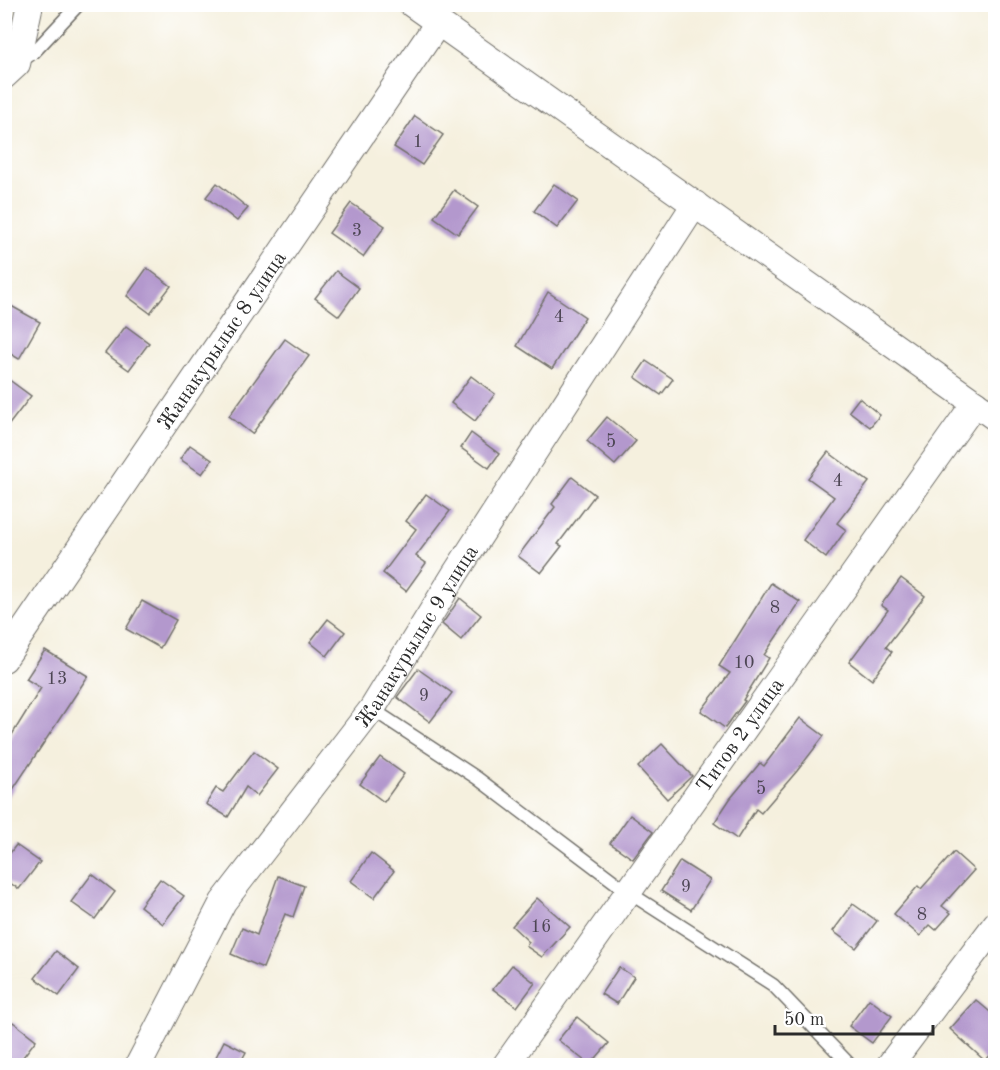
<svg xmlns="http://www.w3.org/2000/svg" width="1000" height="1070" font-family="'Old Standard TT',serif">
<rect width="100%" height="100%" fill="#fff"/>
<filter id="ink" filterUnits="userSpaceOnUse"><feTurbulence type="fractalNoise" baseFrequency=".0167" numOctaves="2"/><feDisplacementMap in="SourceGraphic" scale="12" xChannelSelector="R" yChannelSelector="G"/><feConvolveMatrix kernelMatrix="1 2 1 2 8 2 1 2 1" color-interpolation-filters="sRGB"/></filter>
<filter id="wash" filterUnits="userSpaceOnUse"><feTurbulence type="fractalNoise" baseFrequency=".008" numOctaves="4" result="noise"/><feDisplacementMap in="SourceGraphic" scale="24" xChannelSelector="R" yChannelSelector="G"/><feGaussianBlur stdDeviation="1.35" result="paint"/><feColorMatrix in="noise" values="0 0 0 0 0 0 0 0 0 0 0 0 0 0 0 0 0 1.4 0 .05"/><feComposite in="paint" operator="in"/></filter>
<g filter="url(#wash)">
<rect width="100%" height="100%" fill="#f5f0de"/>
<g id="blocks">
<g fill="#b398cd">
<path d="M 415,116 L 443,135 L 422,165 L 394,147 Z"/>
<path d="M 217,183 L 248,208 L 237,221 L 206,197 Z"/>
<path d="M 554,184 L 578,201 L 557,228 L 534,211 Z"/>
<path d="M 454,190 L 478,207 L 458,234 L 434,217 Z"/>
<path d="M 351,203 L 385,226 L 363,257 L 329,233 Z"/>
<path d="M 147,268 L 171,286 L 150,313 L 127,296 Z"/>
<path d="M 336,271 L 359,288 L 339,316 L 315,298 Z"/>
<path d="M 548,292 L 585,317 L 552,369 L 517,346 Z"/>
<path d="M 4,302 L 40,322 L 19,359 L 4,350 Z"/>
<path d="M 126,326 L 149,343 L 129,370 L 105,353 Z"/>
<path d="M 285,339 L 309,356 L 252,434 L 229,416 Z"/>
<path d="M 646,361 L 673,379 L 661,395 L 635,377 Z"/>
<path d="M 4,376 L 31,396 L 4,431 Z"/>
<path d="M 471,376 L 495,394 L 475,421 L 451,403 Z"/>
<path d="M 859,398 L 880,415 L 870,427 L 849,411 Z"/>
<path d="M 607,417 L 636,441 L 615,465 L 587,441 Z"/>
<path d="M 471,433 L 499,454 L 489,468 L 461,448 Z"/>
<path d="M 190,445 L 212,460 L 202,474 L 180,459 Z"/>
<path d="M 828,452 L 869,482 L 837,523 L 846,530 L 826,558 L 803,540 L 834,497 L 808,478 Z"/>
<path d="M 572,477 L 595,495 L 558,544 L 562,546 L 541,573 L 518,556 L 555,507 L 552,504 Z"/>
<path d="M 426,494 L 450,511 L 416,556 L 426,563 L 406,591 L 383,573 L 416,529 L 406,521 Z"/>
<path d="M 901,578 L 925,596 L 886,647 L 892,652 L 872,680 L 849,662 L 888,610 L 881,605 Z"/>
<path d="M 771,583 L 800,602 L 764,655 L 769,658 L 743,700 L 745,701 L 725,728 L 701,711 L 730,673 L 719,666 Z"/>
<path d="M 460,598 L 481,615 L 461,640 L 442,624 Z"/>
<path d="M 142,601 L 176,620 L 160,648 L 126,629 Z"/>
<path d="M 328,619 L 345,632 L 327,656 L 310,642 Z"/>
<path d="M 45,650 L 88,676 L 4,803 L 4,735 L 10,738 L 41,688 L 26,679 Z"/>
<path d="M 418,669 L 452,693 L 430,722 L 397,697 Z"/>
<path d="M 800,718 L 824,736 L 797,771 L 761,813 L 756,809 L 737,839 L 714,823 L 730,799 L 760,763 L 764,766 Z"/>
<path d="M 662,744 L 692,776 L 667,799 L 638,767 Z"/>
<path d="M 254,751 L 278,769 L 257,796 L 246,787 L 228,817 L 206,804 L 216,788 L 223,792 Z"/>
<path d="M 380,757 L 404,774 L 384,802 L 360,784 Z"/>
<path d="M 630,815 L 653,832 L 633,859 L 610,843 Z"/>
<path d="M 16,845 L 40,862 L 19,889 L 4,879 L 4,861 Z"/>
<path d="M 954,852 L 974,870 L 942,906 L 951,913 L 936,930 L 930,925 L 920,936 L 894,914 L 918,886 L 921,889 Z"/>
<path d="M 371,853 L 394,871 L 374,898 L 351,881 Z"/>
<path d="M 680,861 L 710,880 L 691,910 L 661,891 Z"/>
<path d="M 92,874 L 115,892 L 95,919 L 71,902 Z"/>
<path d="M 278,876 L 304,886 L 293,917 L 285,914 L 263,968 L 231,954 L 242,928 L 257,935 Z"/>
<path d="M 160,879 L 184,896 L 163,924 L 140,906 Z"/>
<path d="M 537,898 L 570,927 L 542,957 L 526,946 L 529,942 L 512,926 Z"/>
<path d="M 853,904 L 877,921 L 856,948 L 833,931 Z"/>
<path d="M 56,951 L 79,969 L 59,996 L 35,978 Z"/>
<path d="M 512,965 L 535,983 L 517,1007 L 493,989 Z"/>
<path d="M 619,967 L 634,977 L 617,1004 L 601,994 Z"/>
<path d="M 869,999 L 892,1016 L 872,1043 L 849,1026 Z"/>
<path d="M 976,1000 L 996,1017 L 996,1049 L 985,1061 L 950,1029 Z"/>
<path d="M 577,1017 L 609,1043 L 590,1065 L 558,1040 Z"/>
<path d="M 13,1022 L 36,1040 L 17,1065 L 4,1059 L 4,1033 Z"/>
<path d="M 224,1041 L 246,1052 L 239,1065 L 212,1065 Z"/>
</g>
</g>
</g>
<g filter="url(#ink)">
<use href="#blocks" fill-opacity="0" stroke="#72706a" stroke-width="1.5"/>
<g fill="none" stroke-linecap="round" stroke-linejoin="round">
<g stroke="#72706a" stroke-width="15">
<g id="service">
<path d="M 20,62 L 34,52 L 79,4"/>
<path d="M 372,709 L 477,778 L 628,892 L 773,985 L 851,1066"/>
</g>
</g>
<g stroke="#72706a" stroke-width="28">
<g id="minor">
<path d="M 412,4 L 996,418"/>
<path d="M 4,76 L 17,64 L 30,4"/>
<path id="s1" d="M 4,659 L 438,23"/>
<path id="s2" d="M 138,1066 L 223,902 L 372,709 L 455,574 L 695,204"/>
<path id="s3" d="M 505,1066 L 975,403"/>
<path d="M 889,1066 L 996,924"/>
</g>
</g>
<use href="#service" stroke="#fff" stroke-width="12"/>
<use href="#minor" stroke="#fff" stroke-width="26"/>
</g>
</g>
<g text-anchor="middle" stroke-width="4.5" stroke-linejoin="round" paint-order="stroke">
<g font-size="18" fill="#4d4654">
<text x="418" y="147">1</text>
<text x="357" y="236">3</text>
<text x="559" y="322">4</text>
<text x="611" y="447">5</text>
<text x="838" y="486">4</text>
<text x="775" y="613">8</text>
<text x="744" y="668">10</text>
<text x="57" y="684">13</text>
<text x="424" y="701">9</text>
<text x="761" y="794">5</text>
<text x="686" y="892">9</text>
<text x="922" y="920">8</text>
<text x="541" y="932">16</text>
</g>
<g font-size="21" fill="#2b2b2b" stroke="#fff">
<text dy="7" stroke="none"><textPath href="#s1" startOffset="386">Жанакурылыс 8 улица</textPath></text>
<text dy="7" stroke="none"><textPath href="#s2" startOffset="514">Жанакурылыс 9 улица</textPath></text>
<text dy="7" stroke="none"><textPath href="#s3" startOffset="406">Титов 2 улица</textPath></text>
</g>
</g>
<rect width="1000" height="1070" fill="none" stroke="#fff" stroke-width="24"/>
<path d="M775 1025v9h158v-9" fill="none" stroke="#2b2b2b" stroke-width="3"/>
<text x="784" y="1025" font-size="18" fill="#2b2b2b" stroke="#ffffff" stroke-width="4.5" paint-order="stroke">50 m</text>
</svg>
